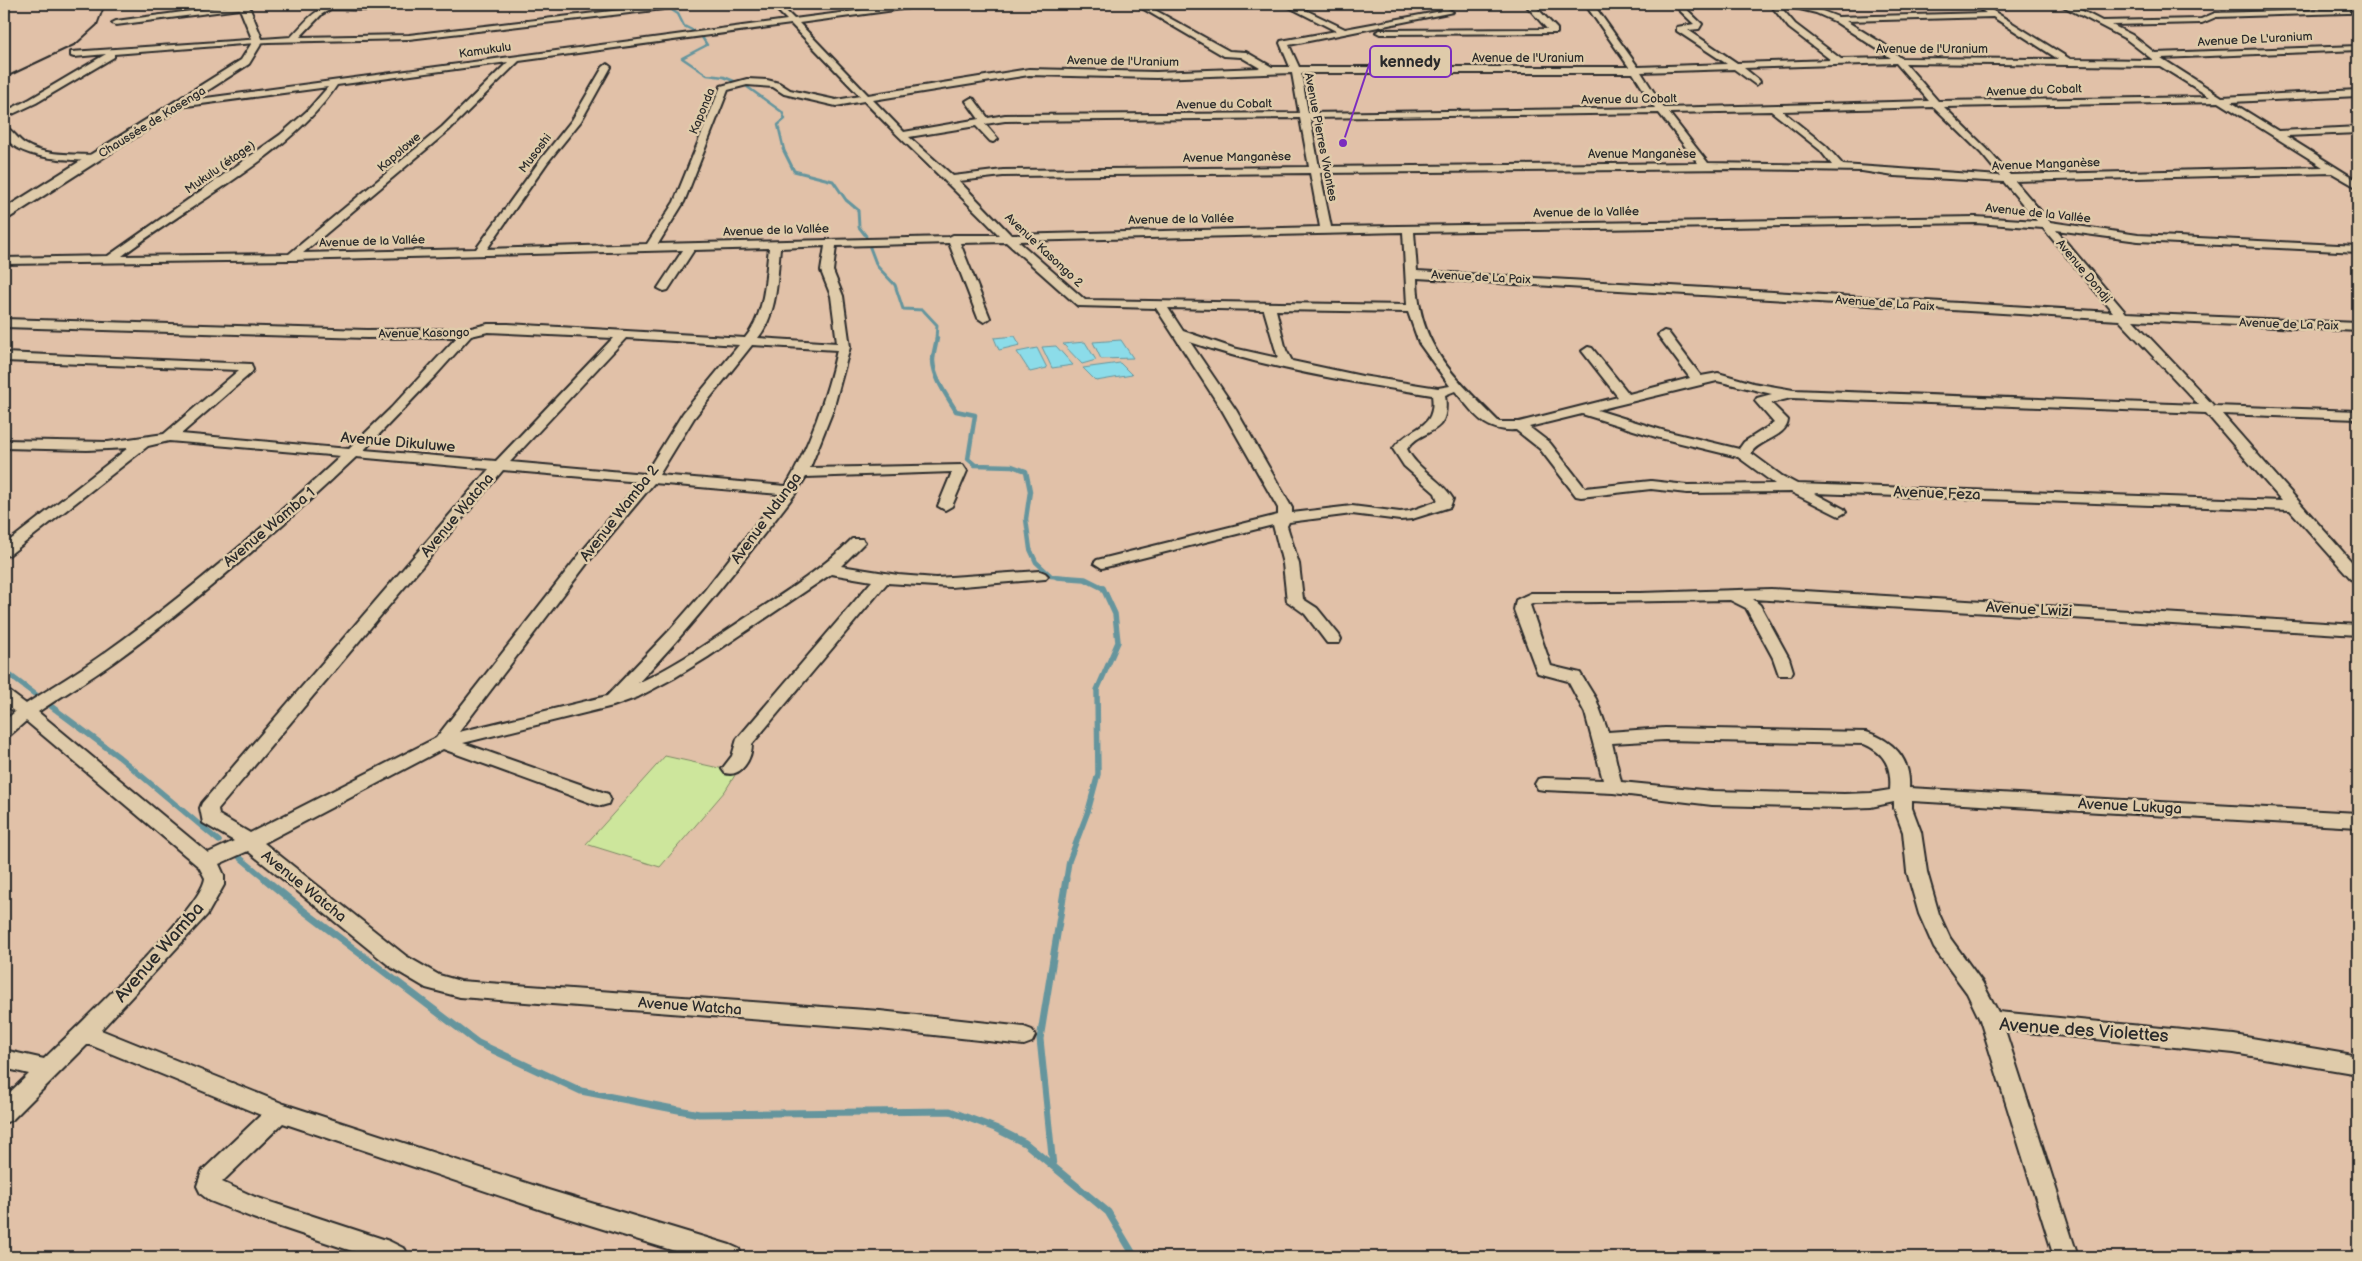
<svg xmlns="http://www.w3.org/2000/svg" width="2362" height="1261" font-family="'Balsamiq Sans',sans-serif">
<rect width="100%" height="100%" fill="#e1c1a8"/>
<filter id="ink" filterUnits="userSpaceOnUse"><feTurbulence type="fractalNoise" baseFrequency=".02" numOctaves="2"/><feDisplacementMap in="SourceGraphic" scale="10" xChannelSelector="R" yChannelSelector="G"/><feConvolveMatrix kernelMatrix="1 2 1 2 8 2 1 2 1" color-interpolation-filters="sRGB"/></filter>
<g filter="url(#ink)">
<path fill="#cde69c" stroke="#7c8864" d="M 665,756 L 737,772 L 725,791 L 660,867 L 586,844 Z"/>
<g fill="#8cdce9" stroke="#65959d">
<path d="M 1015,336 L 1020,345 L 999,350 L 994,338 Z"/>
<path d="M 1121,340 L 1133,358 L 1101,359 L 1093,342 Z"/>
<path d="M 1085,342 L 1096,360 L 1082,364 L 1063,344 Z"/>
<path d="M 1056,346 L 1073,365 L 1052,368 L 1042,347 Z"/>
<path d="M 1037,348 L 1047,368 L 1030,372 L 1017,352 Z"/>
<path d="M 1120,363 L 1132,375 L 1096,381 L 1083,368 Z"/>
</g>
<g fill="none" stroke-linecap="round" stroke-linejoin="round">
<path stroke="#65959d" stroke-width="2.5" d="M 666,4 L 667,7 L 678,14 L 684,26 L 700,34 L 707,45 L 682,58 L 707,75 L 724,77 L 746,86 L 782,112 L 785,119 L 778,125 L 784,150"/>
<g stroke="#65959d" stroke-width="3">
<path d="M 783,149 L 794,171 L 833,181 L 846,200 L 858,210 L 859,227 L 866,236"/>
<path d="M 869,245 L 877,266 L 895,285 L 903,309 L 923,310 L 937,325 L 936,339"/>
</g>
<path stroke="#65959d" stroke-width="4.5" d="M 937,338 C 936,345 933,354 933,361 C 934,379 947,396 956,411 L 975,415 L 968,459 L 975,465 L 1012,466 L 1026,471 L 1030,491 L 1026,519 L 1030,549 L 1036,562 L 1051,576 L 1071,578"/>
<g stroke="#65959d" stroke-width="5.5">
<path d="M 1057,577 L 1085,579 L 1103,588 L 1115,614 L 1118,642 L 1097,690 L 1098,774 L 1088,811 L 1069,861 L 1066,880"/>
<path d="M 4,671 L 119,757 L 219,841"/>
<path d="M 238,856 L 267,880"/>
</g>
<g stroke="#65959d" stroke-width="7">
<path d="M 265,879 L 304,911 L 478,1043 L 581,1091 L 699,1114 L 950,1111 L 995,1128 L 1025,1143 L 1108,1212 L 1135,1257"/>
<path d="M 1053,1166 L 1040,1039 L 1066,879"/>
</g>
<g stroke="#2b2b2b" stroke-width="4">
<g id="minor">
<path d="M 243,4 L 247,4 L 247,8 L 116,25 L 112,23 L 116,21 Z"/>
<path d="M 350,4 L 368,6 L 419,4 L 415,6 L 368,10 L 331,9 L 322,14 L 300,37 L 409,35 L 671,4 L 693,4 L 689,6 L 409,39 L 268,42 L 114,54 L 114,57 L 36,103 L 4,118 L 4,112 L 30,99 L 106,54 L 74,57 L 71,56 L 71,52 L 291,37 C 313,14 316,5 350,4 Z"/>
<path d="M 771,4 L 779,4 L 794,19 L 909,4 L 928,4 L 924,6 L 799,23 L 868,95 L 1029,69 L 1156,72 L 1260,68 L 1241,57 L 1224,56 L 1135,4 L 1144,4 L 1229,51 L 1246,52 L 1272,67 L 1290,67 L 1280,43 L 1281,41 L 1336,31 L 1283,4 L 1293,4 L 1345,29 L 1442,11 L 1431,4 L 1440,4 L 1453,12 L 1289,45 L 1299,67 L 1629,67 L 1585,4 L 1593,4 L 1638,67 L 1727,64 L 1677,31 L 1677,27 L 1694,24 L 1673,4 L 1681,4 L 1702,24 L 1699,29 L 1688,30 L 1737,63 L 1831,60 L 1789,28 L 1770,4 L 1778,4 L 1795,24 L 1841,59 L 1891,58 L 1834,21 L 1816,13 L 1779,4 C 1800,4 1819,9 1838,17 L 1986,13 L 1973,4 L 1982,4 L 2070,59 L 2153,60 L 2126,39 L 2059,4 L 2069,4 L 2102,21 L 2201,19 L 2215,13 L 2350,9 L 2350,13 L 2347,13 L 2216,17 L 2202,23 L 2112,25 L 2132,35 L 2155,53 L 2358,46 L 2358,50 L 2161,58 L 2222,97 L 2358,90 L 2358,96 L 2231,102 L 2278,131 L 2358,127 L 2358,133 L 2286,136 L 2358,181 L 2358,188 L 2332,173 L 2015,181 L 2050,222 L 2138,235 L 2358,246 L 2358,252 L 2138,241 L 2056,230 L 2126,313 L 2358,323 L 2358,331 L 2133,320 L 2214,406 L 2358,411 L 2358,419 L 2222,414 L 2358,569 L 2358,583 L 2353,581 L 2290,510 L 1814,493 L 1844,509 L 1846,512 L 1839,516 L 1791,492 L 1687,493 L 1651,489 L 1581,497 L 1576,496 L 1540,449 L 1516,430 C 1483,432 1475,414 1455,391 L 1445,395 C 1451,438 1423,426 1407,449 C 1417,470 1441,479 1453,499 L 1450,507 L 1412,519 L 1400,520 L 1352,514 L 1289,522 L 1287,526 L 1299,564 L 1303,599 L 1317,608 L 1339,635 L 1341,639 L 1339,643 L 1327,643 L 1305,614 L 1287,601 L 1283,564 L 1273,525 L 1102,568 L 1094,563 L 1097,560 L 1278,515 L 1278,508 L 1222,410 L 1156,308 L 1078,306 L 1006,242 L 960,243 L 990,318 L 984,322 L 978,318 L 949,243 L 836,246 L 833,271 L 843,296 L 850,347 L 833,410 L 810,468 L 963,465 L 967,471 L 952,506 L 945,510 L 938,506 L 952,472 L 806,477 L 795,494 C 745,559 695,623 638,683 C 677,665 712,640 747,617 C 784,593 821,570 852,539 L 862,539 L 865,542 L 841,566 L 898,575 L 936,578 L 1040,571 L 1045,573 L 1048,576 L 1045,579 L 951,587 L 887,583 L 752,744 C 752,759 741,778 725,773 L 722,769 L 732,756 L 737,739 L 872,581 L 831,574 L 708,657 L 674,678 L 638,697 L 613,706 L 463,743 L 608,794 L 610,799 L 608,804 L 601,806 L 594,804 L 443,749 L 264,843 L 406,956 L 439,975 L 460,981 L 880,1011 L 1024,1027 L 1032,1030 L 1035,1036 L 1032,1042 L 1024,1045 L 880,1029 L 460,997 L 426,988 L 392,968 L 248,851 L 219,864 L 224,875 L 224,885 L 207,915 L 101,1030 L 284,1104 L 548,1190 L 730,1245 L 739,1249 L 742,1257 L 694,1257 L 548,1212 L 283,1123 L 222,1182 L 255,1197 L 389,1241 L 405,1249 L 408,1257 L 370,1257 L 253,1218 L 210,1201 L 201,1194 L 197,1186 L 202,1171 L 261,1115 L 88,1044 L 12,1120 L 4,1123 L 4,1098 L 29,1074 L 4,1068 L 4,1050 L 44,1059 C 72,1031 203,908 205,878 L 199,867 L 26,721 L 10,735 L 4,737 L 4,721 L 15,712 L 4,704 L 4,691 L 10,692 L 26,704 C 52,687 78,672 103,654 C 187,594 266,526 341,456 L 169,441 L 148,446 L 9,555 L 4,556 L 4,545 L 128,448 L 87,450 L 4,448 L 4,440 L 108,442 L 164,434 L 239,370 L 4,361 L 4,353 L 251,364 L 253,370 L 251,373 L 181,434 L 349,449 L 391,408 L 457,337 L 367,338 L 4,327 L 4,319 L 367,330 L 467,329 L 488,324 L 508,324 L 745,338 C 766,313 765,279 769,248 L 694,250 L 668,290 L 664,291 L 658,288 L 683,250 L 292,260 L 4,264 L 4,258 L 108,256 L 280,135 L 307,111 L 328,87 L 179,107 L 174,104 L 176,102 L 787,20 ZM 1993,17 L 2058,59 L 1901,58 L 1885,45 L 1846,21 ZM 791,24 L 860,96 L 836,100 L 790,90 L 779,83 L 767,80 L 747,79 L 721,86 L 674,202 L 647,244 L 487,249 L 547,163 L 581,121 L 611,67 L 607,64 L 603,67 L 572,120 L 541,159 L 476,249 L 303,253 L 448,131 L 519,61 ZM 508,62 L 442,127 L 289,254 L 122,256 C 189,204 291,155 337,85 ZM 1896,63 L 1929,101 L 1664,108 L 1641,72 L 1734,69 L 1756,85 L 1760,82 L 1759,80 L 1744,68 ZM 1905,63 L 2160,66 L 2210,97 L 1938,101 ZM 1292,73 L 1299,113 L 1005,115 L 988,118 L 974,99 L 971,98 L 966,101 L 979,119 L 904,132 L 873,100 L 1029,75 L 1156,78 ZM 1301,73 L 1633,73 L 1655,108 L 1308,113 ZM 747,85 L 773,87 L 784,94 L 836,106 L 864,101 C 908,147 955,189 999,235 L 953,235 L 949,237 L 658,244 L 684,202 L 728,90 ZM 2219,102 L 2323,167 L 2010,175 L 1987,149 L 1944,107 ZM 1934,107 L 1981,153 L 2000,176 L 1843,165 L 1826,146 L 1782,111 ZM 1771,111 L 1820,150 L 1832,165 L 1708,163 L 1669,113 ZM 1659,113 L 1698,163 L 1319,167 L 1310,118 ZM 1300,118 L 1309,167 L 1003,170 L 953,176 L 909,137 L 976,126 L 990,141 L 993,142 L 998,139 L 985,124 L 1005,121 ZM 1735,169 L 1862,171 L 1894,176 L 2004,182 L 2037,221 L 1976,217 L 1331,227 L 1320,173 ZM 1310,173 L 1320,227 L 1011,235 L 959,181 L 1003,176 ZM 1976,223 L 2043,228 L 2113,312 L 1417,271 L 1414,232 ZM 1403,232 L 1407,305 L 1085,300 L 1018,241 ZM 825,246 L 821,271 L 831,296 L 837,343 L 758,338 C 778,313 777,278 780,248 ZM 1417,278 L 2119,320 L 2199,405 L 1793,390 L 1753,383 L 1718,373 L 1701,376 L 1668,332 L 1664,331 L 1658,335 L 1690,378 L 1629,394 L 1592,348 L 1588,347 L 1582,351 L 1618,397 L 1519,422 L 1499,422 C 1454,376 1418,347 1417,278 ZM 1168,308 L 1264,310 L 1278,358 L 1233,348 L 1183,331 ZM 1276,310 L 1408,312 L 1419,343 L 1450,386 L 1438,388 L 1362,376 L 1292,361 L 1286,350 ZM 488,332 L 613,338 L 496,461 L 364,450 L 436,375 L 471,336 ZM 626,338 L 739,345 L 683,413 L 645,474 L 510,462 ZM 1190,342 C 1268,369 1351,382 1432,395 C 1437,432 1409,425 1393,449 L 1404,466 L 1435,493 L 1438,501 L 1410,511 L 1400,512 L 1352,506 L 1292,513 L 1292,508 L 1236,410 ZM 752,345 L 837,350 C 828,393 808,450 786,486 L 659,475 L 694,418 ZM 1717,381 L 1772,394 L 1757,398 L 1755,401 L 1774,423 L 1744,442 L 1739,449 L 1665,431 L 1597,410 ZM 1791,398 L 2206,413 L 2282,501 L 1797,484 L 1782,476 L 1751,453 C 1759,440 1787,437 1788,420 L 1771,403 ZM 1582,414 L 1656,437 L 1738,457 L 1775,484 L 1687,485 L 1651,481 L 1585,488 L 1550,443 L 1529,427 ZM 356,457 L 489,469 L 202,803 L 200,808 L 203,823 L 234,841 L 208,853 L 38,712 C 63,695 89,680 114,662 C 199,600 279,530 356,457 ZM 503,470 L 640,482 L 579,555 L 436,738 L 250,833 L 219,815 L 218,809 ZM 654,483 L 780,494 L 705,590 L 670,630 L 607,696 L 459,732 L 589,561 Z"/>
<path d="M 1525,4 L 1533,4 L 1557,29 L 1557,33 L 1380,34 L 1376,32 L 1380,30 L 1547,29 Z"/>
<path d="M 4,126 C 12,129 17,139 25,144 C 45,156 72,154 95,155 L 100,158 C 94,163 82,160 74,160 C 53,159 2,155 4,126 Z"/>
<path d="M 1771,589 L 2358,625 L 2358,635 L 1753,599 L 1760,605 L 1789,658 L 1793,671 L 1791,675 L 1779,675 L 1773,658 L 1746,608 L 1730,600 L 1534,603 L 1530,605 L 1551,666 L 1580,673 L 1596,699 L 1608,732 L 1665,728 L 1866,732 C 1893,740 1911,759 1909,788 L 2358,813 L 2358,827 L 1912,801 L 1912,808 L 1921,832 L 1927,872 L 1939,914 L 1950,938 L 1982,982 L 1998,1012 L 2234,1035 L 2358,1056 L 2358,1074 L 2234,1053 L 2005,1030 L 2078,1257 L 2054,1257 L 1980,1020 L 1967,993 L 1934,948 L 1919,914 L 1907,872 L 1903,832 L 1894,808 L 1894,802 L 1871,807 L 1844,808 L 1712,805 L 1613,793 L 1544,790 L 1538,789 L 1535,784 L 1538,779 L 1544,778 L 1603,780 L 1585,713 L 1568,681 L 1538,673 L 1536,669 L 1514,610 L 1516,600 L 1531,593 L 1640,593 ZM 1665,740 L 1864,744 C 1885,753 1892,767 1890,790 L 1871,793 L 1844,794 L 1712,791 L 1621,782 L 1612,743 Z"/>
</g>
</g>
<g stroke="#2b2b2b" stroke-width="4">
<path id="major" d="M 238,4 L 248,4 L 263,41 L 249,64 L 9,218 L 4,219 L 4,209 L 241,60 L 253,41 Z"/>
</g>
<use href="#minor" fill="#dfcbaa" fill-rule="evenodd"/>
<use href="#major" fill="#dfcbaa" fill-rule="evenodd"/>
<path stroke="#2b2b2b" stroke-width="2" d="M 4,78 L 76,44 L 97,25 L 105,4"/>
</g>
</g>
<g text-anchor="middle" stroke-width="5" stroke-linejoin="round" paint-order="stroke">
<g font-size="12" fill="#2b2b2b" stroke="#dfcbaa">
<text transform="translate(2255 39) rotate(-3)" y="4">Avenue De L'uranium</text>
<text x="1932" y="53">Avenue de l'Uranium</text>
<text transform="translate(485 50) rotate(-8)" y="4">Kamukulu</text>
<text x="1528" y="62">Avenue de l'Uranium</text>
<text transform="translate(1123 61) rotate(1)" y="4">Avenue de l'Uranium</text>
<text transform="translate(2034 90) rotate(-2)" y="4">Avenue du Cobalt</text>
<text transform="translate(1629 99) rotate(-1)" y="4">Avenue du Cobalt</text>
<text transform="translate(1224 104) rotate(-1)" y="4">Avenue du Cobalt</text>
<text transform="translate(702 111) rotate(-68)" y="4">Kaponda</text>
<text transform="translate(152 122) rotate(-32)" y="4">Chaussée de Kasenga</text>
<text transform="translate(1321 137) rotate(79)" y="4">Avenue Pierres Vivantes</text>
<text transform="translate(399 152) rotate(-41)" y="4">Kapolowe</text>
<text transform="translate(535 153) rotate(-53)" y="4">Musoshi</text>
<text x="1642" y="158">Avenue Manganèse</text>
<text transform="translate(1237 157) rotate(-1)" y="4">Avenue Manganèse</text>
<text transform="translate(2046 164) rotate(-2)" y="4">Avenue Manganèse</text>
<text transform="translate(220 167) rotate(-35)" y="4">Mukulu (étage)</text>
<text transform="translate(1586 212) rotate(-1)" y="4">Avenue de la Vallée</text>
<text transform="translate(2038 213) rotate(6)" y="4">Avenue de la Vallée</text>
<text transform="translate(1181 219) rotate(-1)" y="4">Avenue de la Vallée</text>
<text transform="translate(776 230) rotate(-2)" y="4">Avenue de la Vallée</text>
<text transform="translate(372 241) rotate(-2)" y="4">Avenue de la Vallée</text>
<text transform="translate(1044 250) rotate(43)" y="4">Avenue Kasongo 2</text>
<text transform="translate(2084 271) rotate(50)" y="4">Avenue Dondji</text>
<text transform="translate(1481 277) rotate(3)" y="4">Avenue de La Paix</text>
<text transform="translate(1885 303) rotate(4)" y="4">Avenue de La Paix</text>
<text transform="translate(2289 324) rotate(2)" y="4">Avenue de La Paix</text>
<text transform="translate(424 333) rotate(-1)" y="4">Avenue Kasongo</text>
</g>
<g font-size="15" fill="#2b2b2b" stroke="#dfcbaa">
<text transform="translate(398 442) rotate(5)" y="5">Avenue Dikuluwe</text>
<text transform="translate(1937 493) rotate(2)" y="5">Avenue Feza</text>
<text transform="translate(619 513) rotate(-52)" y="5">Avenue Wamba 2</text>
<text transform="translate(457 515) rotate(-50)" y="5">Avenue Watcha</text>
<text transform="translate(766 518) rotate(-54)" y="5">Avenue Ndunga</text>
<text transform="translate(269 527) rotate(-40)" y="5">Avenue Wamba 1</text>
<text transform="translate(2029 609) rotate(3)" y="5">Avenue Lwizi</text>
<text transform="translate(2130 806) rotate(3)" y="5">Avenue Lukuga</text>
<text transform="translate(304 886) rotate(39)" y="5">Avenue Watcha</text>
<text transform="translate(690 1006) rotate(4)" y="5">Avenue Watcha</text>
</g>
<g font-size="18" fill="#2b2b2b" stroke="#dfcbaa">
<text transform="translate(159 952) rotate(-49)" y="6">Avenue Wamba</text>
<text transform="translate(2084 1030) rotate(4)" y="6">Avenue des Violettes</text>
</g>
</g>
<path fill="none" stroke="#7b2cbf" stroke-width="2" d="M1343 143L1370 62"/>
<circle fill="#7b2cbf" stroke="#dfcbaa" stroke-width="2" cx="1343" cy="143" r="5"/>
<rect fill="#dfcbaa" stroke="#7b2cbf" stroke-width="2" x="1370" y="46" width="81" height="31" rx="5"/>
<g font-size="16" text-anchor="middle" font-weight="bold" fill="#2b2b2b">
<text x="1410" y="67">kennedy</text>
</g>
<rect width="2362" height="1261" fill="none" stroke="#dfcbaa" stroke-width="20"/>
<rect x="10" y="10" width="2342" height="1241" fill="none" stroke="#2b2b2b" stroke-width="2" filter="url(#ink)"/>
</svg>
